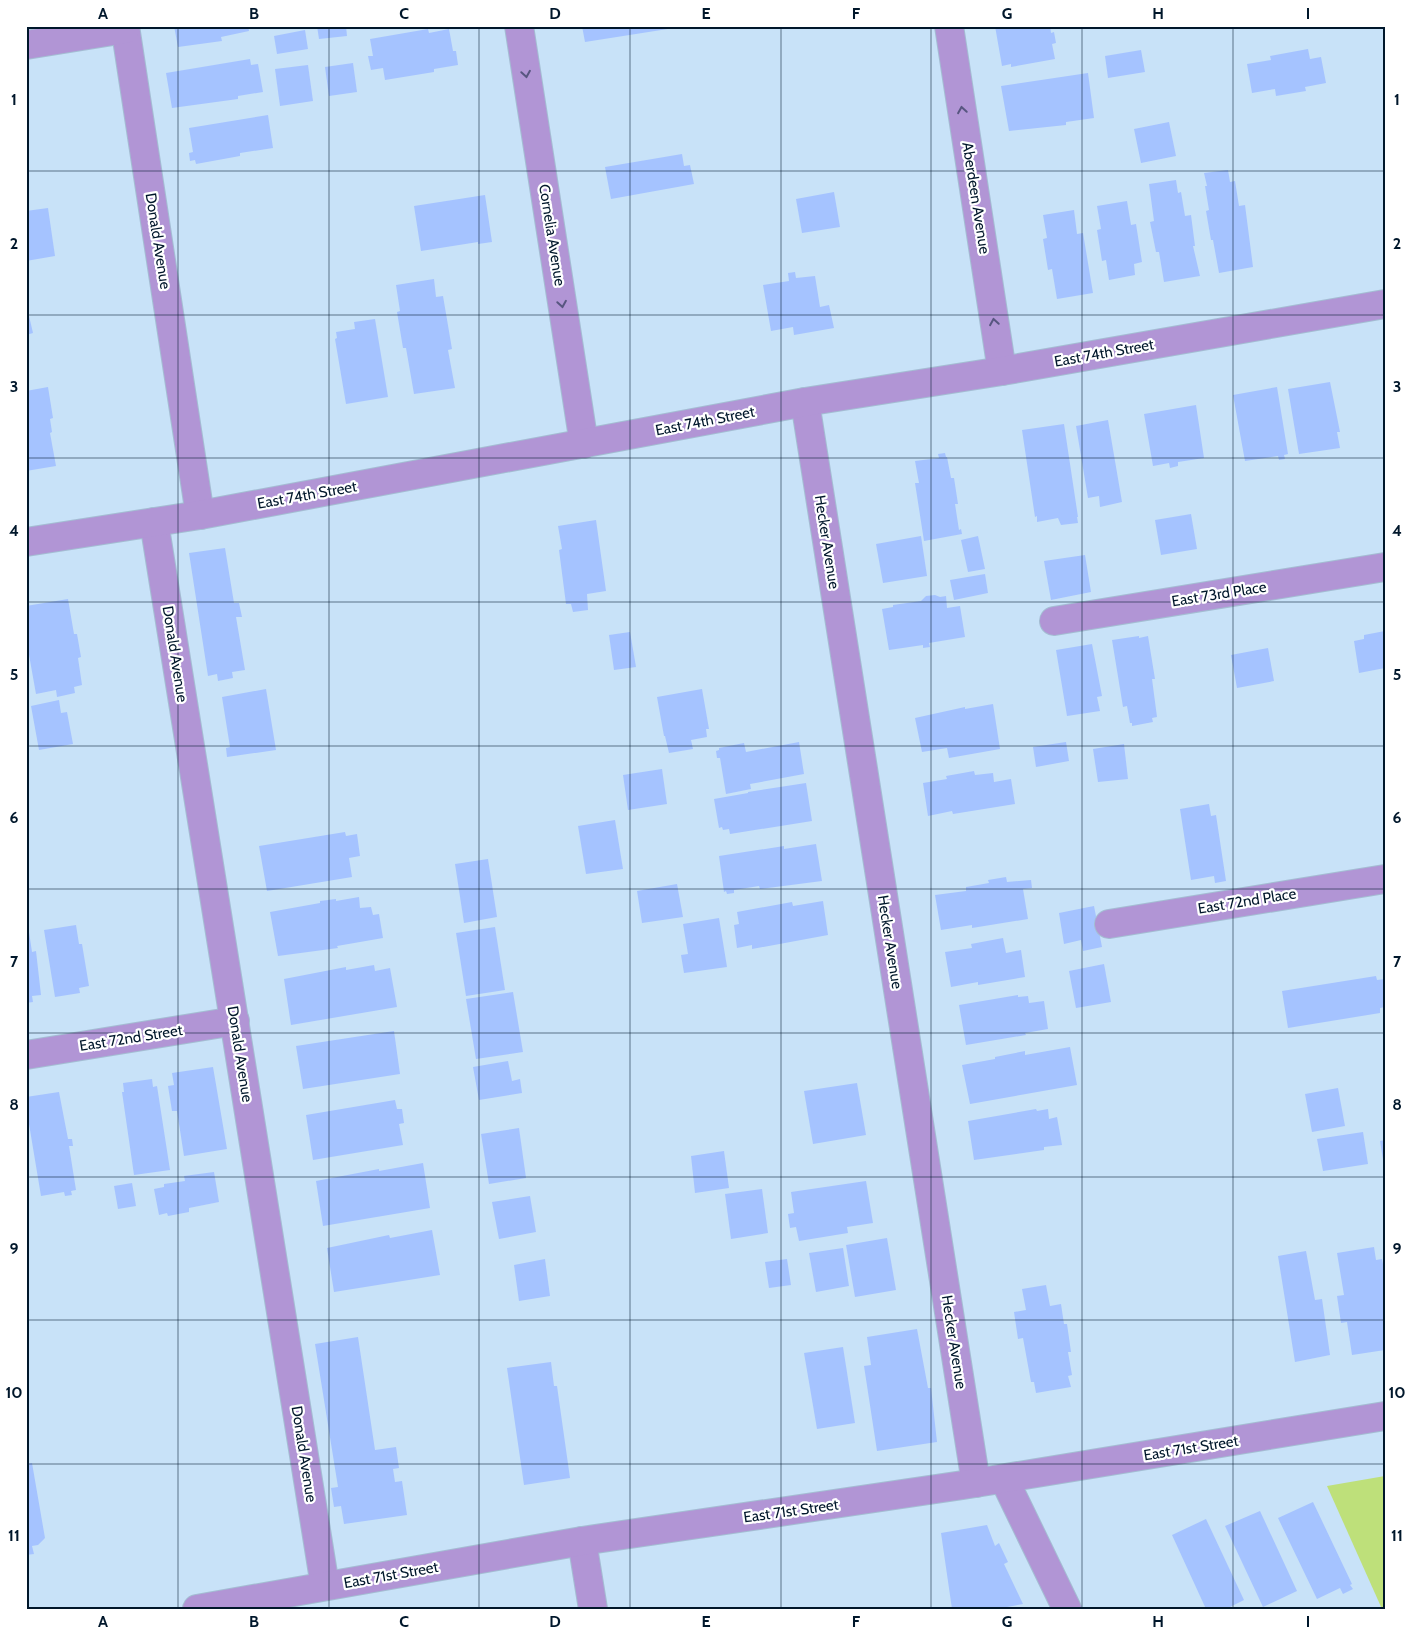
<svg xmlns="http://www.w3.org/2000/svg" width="1411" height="1635" font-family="Cabin,sans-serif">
<rect width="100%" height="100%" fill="#c8e2f8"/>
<path fill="#bee07a" d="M 1385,1476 L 1385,1609 L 1382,1609 L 1327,1486 Z"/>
<g fill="#a5c3ff">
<path d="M 174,26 L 248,26 L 249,31 L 221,37 L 222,41 L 178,47 Z"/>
<path d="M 317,26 L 346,26 L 347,36 L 319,39 Z"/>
<path d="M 582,26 L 673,26 L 674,28 L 585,42 Z"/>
<path d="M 995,26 L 1050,26 L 1051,33 L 1054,32 L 1056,43 L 1052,44 L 1055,59 L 1011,67 L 1011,64 L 1002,66 Z"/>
<path d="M 428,29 L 429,33 L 449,29 L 453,51 L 456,51 L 458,65 L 434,69 L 434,72 L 385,80 L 383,68 L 371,70 L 368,56 L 373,56 L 370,39 Z"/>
<path d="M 305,30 L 308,49 L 277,54 L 274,36 Z"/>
<path d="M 1308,49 L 1310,59 L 1321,57 L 1326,83 L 1305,87 L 1306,91 L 1276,96 L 1275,89 L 1252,93 L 1247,64 L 1271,60 L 1270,56 Z"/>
<path d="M 1141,50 L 1145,72 L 1108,78 L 1105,56 Z"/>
<path d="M 250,59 L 251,65 L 258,64 L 263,92 L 238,96 L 238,99 L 172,108 L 166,73 Z"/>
<path d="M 353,63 L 357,92 L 329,96 L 325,67 Z"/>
<path d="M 308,65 L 313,101 L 280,106 L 275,69 Z"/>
<path d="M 1088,73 L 1094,118 L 1066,122 L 1066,125 L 1009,131 L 1001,86 Z"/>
<path d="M 268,115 L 273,148 L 240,153 L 240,156 L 196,164 L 195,160 L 190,161 L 189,153 L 193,152 L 189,128 Z"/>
<path d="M 1169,122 L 1176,156 L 1141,163 L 1134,129 Z"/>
<path d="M 682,154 L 684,166 L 690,165 L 694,184 L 611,199 L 605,167 Z"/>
<path d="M 1228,170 L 1230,182 L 1235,181 L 1239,206 L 1245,205 L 1253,267 L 1219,273 L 1213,240 L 1211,240 L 1206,211 L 1209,210 L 1205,186 L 1207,186 L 1204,173 Z"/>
<path d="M 1176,180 L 1178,193 L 1181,192 L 1185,216 L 1191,215 L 1195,246 L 1193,246 L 1200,276 L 1164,282 L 1159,252 L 1156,252 L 1150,222 L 1154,221 L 1149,184 Z"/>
<path d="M 834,192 L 840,227 L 802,233 L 796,199 Z"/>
<path d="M 485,195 L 492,242 L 478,244 L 478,242 L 421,251 L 414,206 Z"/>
<path d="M 1127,201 L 1131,225 L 1136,224 L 1142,262 L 1134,264 L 1135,275 L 1109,280 L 1106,260 L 1102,261 L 1097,230 L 1101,229 L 1097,206 Z"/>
<path d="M 48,208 L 55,256 L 26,261 L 26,211 Z"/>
<path d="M 1074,210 L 1077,234 L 1083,233 L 1093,293 L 1057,299 L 1052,269 L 1048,270 L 1043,239 L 1047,238 L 1043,215 Z"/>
<path d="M 795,272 L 796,278 L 815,276 L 820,307 L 829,305 L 834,328 L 794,335 L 793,327 L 771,331 L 763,285 L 789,281 L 788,273 Z"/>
<path d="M 434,279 L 436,297 L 443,296 L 452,349 L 448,350 L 455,388 L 414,394 L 406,348 L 403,348 L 397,312 L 400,311 L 396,285 Z"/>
<path d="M 26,303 L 33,333 L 26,335 Z"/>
<path d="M 375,319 L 388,397 L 346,404 L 335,339 L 337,338 L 336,332 L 355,329 L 354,322 Z"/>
<path d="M 1330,382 L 1340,432 L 1337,432 L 1340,448 L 1299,454 L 1288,389 Z"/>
<path d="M 48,387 L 53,418 L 50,419 L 52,432 L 50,433 L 56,466 L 26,471 L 26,391 Z"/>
<path d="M 1277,387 L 1288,454 L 1284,455 L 1285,459 L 1279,460 L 1278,456 L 1245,461 L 1233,395 Z"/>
<path d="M 1196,405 L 1204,458 L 1178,462 L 1178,466 L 1170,468 L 1169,463 L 1153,466 L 1144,414 Z"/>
<path d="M 1108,420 L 1122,502 L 1100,507 L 1099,496 L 1088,498 L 1076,426 Z"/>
<path d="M 1064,424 L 1078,517 L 1077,517 L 1078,523 L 1061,525 L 1058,518 L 1037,522 L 1037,516 L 1035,517 L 1022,430 Z"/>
<path d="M 945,453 L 946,457 L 947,457 L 951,478 L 954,478 L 958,504 L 955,504 L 959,530 L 961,529 L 962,534 L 924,541 L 915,483 L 919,483 L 915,461 L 939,458 L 938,454 Z"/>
<path d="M 1191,514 L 1197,549 L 1161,555 L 1155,520 Z"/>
<path d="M 596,520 L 606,591 L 587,594 L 588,610 L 573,612 L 571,604 L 566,604 L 559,550 L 562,549 L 558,526 Z"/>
<path d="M 921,536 L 927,576 L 883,583 L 876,544 Z"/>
<path d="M 978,536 L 985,569 L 968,572 L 961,540 Z"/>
<path d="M 225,548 L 234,603 L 239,603 L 242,617 L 236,617 L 245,670 L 232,672 L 233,678 L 218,681 L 217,674 L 208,676 L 189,553 Z"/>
<path d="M 1085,555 L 1091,592 L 1051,600 L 1044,561 Z"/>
<path d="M 985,574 L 988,593 L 954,600 L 950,580 Z"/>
<path d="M 935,595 L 940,597 L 946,596 L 947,608 L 960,606 L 965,637 L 929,643 L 930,647 L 923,648 L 923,645 L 889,650 L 882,609 L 893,607 L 893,605 L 921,601 L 926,596 Z"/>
<path d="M 68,599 L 74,634 L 77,634 L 81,657 L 78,658 L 82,685 L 74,687 L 75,693 L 57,697 L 56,690 L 36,694 L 26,638 L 26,606 Z"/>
<path d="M 1385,631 L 1385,668 L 1359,673 L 1354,641 L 1364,639 L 1364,635 Z"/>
<path d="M 630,632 L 636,667 L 614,670 L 609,635 Z"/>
<path d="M 1139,636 L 1139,638 L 1148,636 L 1155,679 L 1152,679 L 1157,717 L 1152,718 L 1153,722 L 1132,726 L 1132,723 L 1130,723 L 1127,706 L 1123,707 L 1112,640 Z"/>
<path d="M 1092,644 L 1102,696 L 1097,697 L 1100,711 L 1067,716 L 1056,650 Z"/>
<path d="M 1268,648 L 1274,681 L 1237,688 L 1231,655 Z"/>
<path d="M 266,689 L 276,750 L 227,757 L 226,748 L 230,747 L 222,697 Z"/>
<path d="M 702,689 L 709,729 L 706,729 L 707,737 L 691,740 L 693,749 L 669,753 L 665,736 L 664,736 L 657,697 Z"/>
<path d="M 59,700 L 61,713 L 67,712 L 73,744 L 39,750 L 31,706 Z"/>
<path d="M 993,704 L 1000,749 L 949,758 L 947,748 L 922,752 L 915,718 L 965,707 L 965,709 Z"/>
<path d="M 799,742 L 804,774 L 750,784 L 751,789 L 726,794 L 720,758 L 717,758 L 716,751 L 719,750 L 719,748 L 744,743 L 746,752 Z"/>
<path d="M 1066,742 L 1069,761 L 1036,767 L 1033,747 Z"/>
<path d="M 1124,744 L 1128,779 L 1098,782 L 1093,749 Z"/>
<path d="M 662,769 L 667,804 L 628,810 L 623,775 Z"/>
<path d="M 974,771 L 975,775 L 993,773 L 994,782 L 1011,779 L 1015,804 L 953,814 L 952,811 L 928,816 L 923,783 L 947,779 L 946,776 Z"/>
<path d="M 806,783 L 812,821 L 730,834 L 729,829 L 723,830 L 722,827 L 719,828 L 714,799 L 748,793 L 748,792 Z"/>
<path d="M 1209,804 L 1211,816 L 1216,815 L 1226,881 L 1215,883 L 1214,876 L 1191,880 L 1180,809 Z"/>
<path d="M 615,820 L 623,869 L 586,874 L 578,826 Z"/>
<path d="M 345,832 L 346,836 L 357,834 L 360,856 L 349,858 L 352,877 L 267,891 L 259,846 Z"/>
<path d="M 816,844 L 822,881 L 760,889 L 759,886 L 734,890 L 734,893 L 727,894 L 726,891 L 724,892 L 719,856 L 784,846 L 784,849 Z"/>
<path d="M 488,859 L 497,917 L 464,923 L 455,864 Z"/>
<path d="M 1006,877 L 1007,882 L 1031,880 L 1032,888 L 1023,889 L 1028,919 L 972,928 L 972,925 L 941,930 L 935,895 L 966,891 L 966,887 L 989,883 L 988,880 Z"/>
<path d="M 677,884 L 683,917 L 642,923 L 637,891 Z"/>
<path d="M 359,897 L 360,908 L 371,907 L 373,915 L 379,914 L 383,938 L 337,946 L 338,948 L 278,956 L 270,912 L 320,903 L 320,901 L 336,899 L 336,901 Z"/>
<path d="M 823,901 L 828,935 L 752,949 L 752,945 L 737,948 L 734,925 L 739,924 L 737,912 L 792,902 L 793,906 Z"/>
<path d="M 1094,906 L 1102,947 L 1083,951 L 1081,940 L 1064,944 L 1059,913 Z"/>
<path d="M 719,918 L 727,967 L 684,973 L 681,955 L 688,954 L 683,924 Z"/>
<path d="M 76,925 L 79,944 L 82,944 L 89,986 L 79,988 L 80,993 L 55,997 L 44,930 Z"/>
<path d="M 495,927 L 505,990 L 466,996 L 456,933 Z"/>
<path d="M 29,932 L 32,952 L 36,951 L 41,995 L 32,996 L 33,1002 L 26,1003 L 26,933 Z"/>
<path d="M 1003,938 L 1006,953 L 1021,950 L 1025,977 L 978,985 L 978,982 L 951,987 L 945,952 L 972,948 L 971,944 Z"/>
<path d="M 1104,964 L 1111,1002 L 1076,1008 L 1069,971 Z"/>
<path d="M 374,965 L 375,971 L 390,968 L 397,1007 L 291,1025 L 284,979 L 346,967 L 346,970 Z"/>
<path d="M 1376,976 L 1377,980 L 1385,979 L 1385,1007 L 1380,1008 L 1380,1013 L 1288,1028 L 1282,991 Z"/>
<path d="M 513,992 L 523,1052 L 476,1059 L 466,999 Z"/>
<path d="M 1018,995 L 1018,997 L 1028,996 L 1029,1003 L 1044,1001 L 1048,1029 L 1025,1033 L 1026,1035 L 966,1045 L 959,1005 Z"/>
<path d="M 394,1031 L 400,1074 L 303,1089 L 296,1046 Z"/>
<path d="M 1070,1047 L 1077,1085 L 970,1104 L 962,1065 L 995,1059 L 995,1057 L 1025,1051 L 1025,1055 Z"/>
<path d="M 508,1061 L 512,1081 L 520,1079 L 522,1093 L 479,1100 L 473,1067 Z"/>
<path d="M 213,1067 L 227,1149 L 184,1156 L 177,1111 L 172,1111 L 168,1086 L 174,1085 L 172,1073 Z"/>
<path d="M 152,1079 L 153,1087 L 157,1086 L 170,1170 L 134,1175 L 122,1092 L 124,1092 L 123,1083 Z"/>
<path d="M 857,1083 L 866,1135 L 813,1144 L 804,1091 Z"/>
<path d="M 1338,1088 L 1345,1126 L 1312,1132 L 1305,1094 Z"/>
<path d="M 59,1092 L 68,1139 L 72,1139 L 73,1146 L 69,1146 L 76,1190 L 71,1191 L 72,1195 L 65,1196 L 64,1192 L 41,1196 L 26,1106 L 26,1097 Z"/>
<path d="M 395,1100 L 397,1109 L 402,1109 L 404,1123 L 399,1124 L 403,1145 L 313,1160 L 306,1115 Z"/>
<path d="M 1036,1109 L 1037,1111 L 1048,1109 L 1049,1119 L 1057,1117 L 1062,1145 L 1044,1147 L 1044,1150 L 974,1160 L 968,1121 Z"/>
<path d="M 519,1128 L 526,1178 L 489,1184 L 481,1134 Z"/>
<path d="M 1363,1132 L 1368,1164 L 1323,1171 L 1317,1139 Z"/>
<path d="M 1385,1140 L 1385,1166 L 1384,1166 L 1380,1141 Z"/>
<path d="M 724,1151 L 729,1188 L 695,1193 L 691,1156 Z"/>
<path d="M 423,1163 L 430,1208 L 323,1226 L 316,1181 L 379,1169 L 379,1171 Z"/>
<path d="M 214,1172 L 219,1202 L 189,1208 L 189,1212 L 168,1216 L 167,1213 L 159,1215 L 154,1189 L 164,1187 L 164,1184 L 185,1181 L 184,1176 Z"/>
<path d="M 866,1181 L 873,1223 L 847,1227 L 848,1233 L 799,1241 L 796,1227 L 790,1228 L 788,1214 L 794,1213 L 791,1192 Z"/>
<path d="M 132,1183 L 136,1206 L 118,1209 L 114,1186 Z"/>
<path d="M 762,1189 L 768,1233 L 731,1239 L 725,1194 Z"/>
<path d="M 530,1196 L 536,1232 L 499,1239 L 492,1202 Z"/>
<path d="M 432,1230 L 440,1275 L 334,1292 L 327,1248 L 389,1235 L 390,1238 Z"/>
<path d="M 887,1238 L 896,1290 L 855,1297 L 846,1245 Z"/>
<path d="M 1374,1247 L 1376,1260 L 1382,1259 L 1385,1274 L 1385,1350 L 1352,1355 L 1347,1322 L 1341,1323 L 1337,1296 L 1344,1295 L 1337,1253 Z"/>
<path d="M 843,1248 L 849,1286 L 816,1292 L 809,1253 Z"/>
<path d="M 1306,1251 L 1315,1300 L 1322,1299 L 1330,1355 L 1295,1362 L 1278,1256 Z"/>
<path d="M 545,1259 L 550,1296 L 519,1301 L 514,1265 Z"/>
<path d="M 787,1259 L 791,1285 L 769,1288 L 765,1262 Z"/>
<path d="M 1046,1285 L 1050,1306 L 1061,1304 L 1064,1324 L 1067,1324 L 1071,1352 L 1068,1352 L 1072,1375 L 1068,1376 L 1071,1387 L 1036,1393 L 1034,1382 L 1031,1382 L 1023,1338 L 1018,1339 L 1014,1312 L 1026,1310 L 1022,1289 Z"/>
<path d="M 917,1329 L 928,1388 L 931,1388 L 937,1442 L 877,1451 L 864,1366 L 871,1365 L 867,1337 Z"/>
<path d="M 358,1337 L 375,1450 L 396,1447 L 399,1468 L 393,1469 L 395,1482 L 402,1481 L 407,1515 L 344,1524 L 341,1506 L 334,1507 L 331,1488 L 338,1487 L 315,1344 Z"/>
<path d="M 843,1347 L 855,1423 L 817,1429 L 804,1353 Z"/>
<path d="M 551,1362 L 554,1386 L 557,1386 L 570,1478 L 524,1485 L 507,1368 Z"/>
<path d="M 32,1463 L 45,1538 L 38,1545 L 32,1546 L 34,1554 L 26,1555 L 26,1464 Z"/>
<path d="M 1313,1502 L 1352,1584 L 1350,1585 L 1353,1589 L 1343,1594 L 1340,1588 L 1317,1599 L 1278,1518 Z"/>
<path d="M 1260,1511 L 1297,1591 L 1263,1607 L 1225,1526 Z"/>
<path d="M 1206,1519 L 1244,1600 L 1226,1609 L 1206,1609 L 1172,1535 Z"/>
<path d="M 987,1525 L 995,1546 L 999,1543 L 1008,1562 L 1004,1564 L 1023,1604 L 996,1609 L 952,1609 L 941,1533 Z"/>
</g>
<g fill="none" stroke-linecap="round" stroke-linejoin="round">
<g stroke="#a4bdd3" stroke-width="30">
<g id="minor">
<path d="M 125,26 L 200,515"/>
<path d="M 519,26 L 584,444"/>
<path d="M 949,26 L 1002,371"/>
<path d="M 26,45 L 125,29"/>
<path d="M 805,402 L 976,1483"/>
<path d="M 154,522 L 325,1586"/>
<path d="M 26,542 L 200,515 L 805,402 L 1002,371 L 1385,304"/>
<path d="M 1054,621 L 1385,567"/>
<path d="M 1109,924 L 1385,879"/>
<path d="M 26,1055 L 235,1021"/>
<path d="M 1004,1479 L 1067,1609"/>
<path d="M 582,1541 L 593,1609"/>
<path d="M 197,1609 L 582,1541 L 963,1485 L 1385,1416"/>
</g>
</g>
<use href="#minor" stroke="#b195d5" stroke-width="28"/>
</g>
<defs><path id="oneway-chevron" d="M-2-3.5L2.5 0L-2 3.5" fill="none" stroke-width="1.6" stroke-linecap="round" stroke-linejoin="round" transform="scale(1.25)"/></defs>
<g stroke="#585680">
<use href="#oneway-chevron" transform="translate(526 74) rotate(81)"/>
<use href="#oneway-chevron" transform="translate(962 110) rotate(-99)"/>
<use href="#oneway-chevron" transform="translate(562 304) rotate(81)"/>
<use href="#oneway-chevron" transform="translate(994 322) rotate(-99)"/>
</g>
<path fill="none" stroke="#00172b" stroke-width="1" stroke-opacity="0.55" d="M 178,26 L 178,1609M 329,26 L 329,1609M 479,26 L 479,1609M 630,26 L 630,1609M 781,26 L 781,1609M 931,26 L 931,1609M 1082,26 L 1082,1609M 1233,26 L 1233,1609M 26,171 L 1385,171M 26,315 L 1385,315M 26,458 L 1385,458M 26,602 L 1385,602M 26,746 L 1385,746M 26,889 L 1385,889M 26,1033 L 1385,1033M 26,1177 L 1385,1177M 26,1320 L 1385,1320M 26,1464 L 1385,1464"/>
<g text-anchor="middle" stroke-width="4.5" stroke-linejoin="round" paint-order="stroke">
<g font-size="15" fill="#00172b" stroke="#fff">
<text transform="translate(976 198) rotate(81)" y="5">Aberdeen Avenue</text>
<text transform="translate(552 235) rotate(81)" y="5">Cornelia Avenue</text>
<text transform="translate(158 241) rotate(81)" y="5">Donald Avenue</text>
<text transform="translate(1104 353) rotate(-10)" y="5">East 74th Street</text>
<text transform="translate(705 421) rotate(-11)" y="5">East 74th Street</text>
<text transform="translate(307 495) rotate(-10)" y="5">East 74th Street</text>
<text transform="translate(827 542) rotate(81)" y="5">Hecker Avenue</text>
<text transform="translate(1219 594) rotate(-9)" y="5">East 73rd Place</text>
<text transform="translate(175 654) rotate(81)" y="5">Donald Avenue</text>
<text transform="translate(1247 901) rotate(-9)" y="5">East 72nd Place</text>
<text transform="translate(890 942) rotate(81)" y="5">Hecker Avenue</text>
<text transform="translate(131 1038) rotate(-9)" y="5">East 72nd Street</text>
<text transform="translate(240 1054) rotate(81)" y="5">Donald Avenue</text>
<text transform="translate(954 1342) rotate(81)" y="5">Hecker Avenue</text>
<text transform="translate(1191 1448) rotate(-9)" y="5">East 71st Street</text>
<text transform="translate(304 1454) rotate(81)" y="5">Donald Avenue</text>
<text transform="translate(791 1511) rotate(-8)" y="5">East 71st Street</text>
<text transform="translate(391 1575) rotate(-10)" y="5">East 71st Street</text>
</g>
</g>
<rect width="1411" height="1635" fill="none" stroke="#ffffff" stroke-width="55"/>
<rect x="28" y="28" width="1356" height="1580" fill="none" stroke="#00172b" stroke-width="2"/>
<g font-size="16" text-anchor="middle" font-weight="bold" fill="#00172b">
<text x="103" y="19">A</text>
<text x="254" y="19">B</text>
<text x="404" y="19">C</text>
<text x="555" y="19">D</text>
<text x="706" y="19">E</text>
<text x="856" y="19">F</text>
<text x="1007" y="19">G</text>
<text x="1158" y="19">H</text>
<text x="1308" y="19">I</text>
<text x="14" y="105">1</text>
<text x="1397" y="105">1</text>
<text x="14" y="249">2</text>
<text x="1397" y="249">2</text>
<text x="14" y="392">3</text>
<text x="1397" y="392">3</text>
<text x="14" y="536">4</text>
<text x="1397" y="536">4</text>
<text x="14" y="680">5</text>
<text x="1397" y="680">5</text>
<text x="14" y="823">6</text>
<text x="1397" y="823">6</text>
<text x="14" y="967">7</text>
<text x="1397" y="967">7</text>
<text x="14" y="1110">8</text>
<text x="1397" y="1110">8</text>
<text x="14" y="1254">9</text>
<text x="1397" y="1254">9</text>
<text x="14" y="1398">10</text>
<text x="1397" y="1398">10</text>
<text x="14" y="1541">11</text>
<text x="1397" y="1541">11</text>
<text x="103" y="1627">A</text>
<text x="254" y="1627">B</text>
<text x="404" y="1627">C</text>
<text x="555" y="1627">D</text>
<text x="706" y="1627">E</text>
<text x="856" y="1627">F</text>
<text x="1007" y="1627">G</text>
<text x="1158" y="1627">H</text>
<text x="1308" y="1627">I</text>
</g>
</svg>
